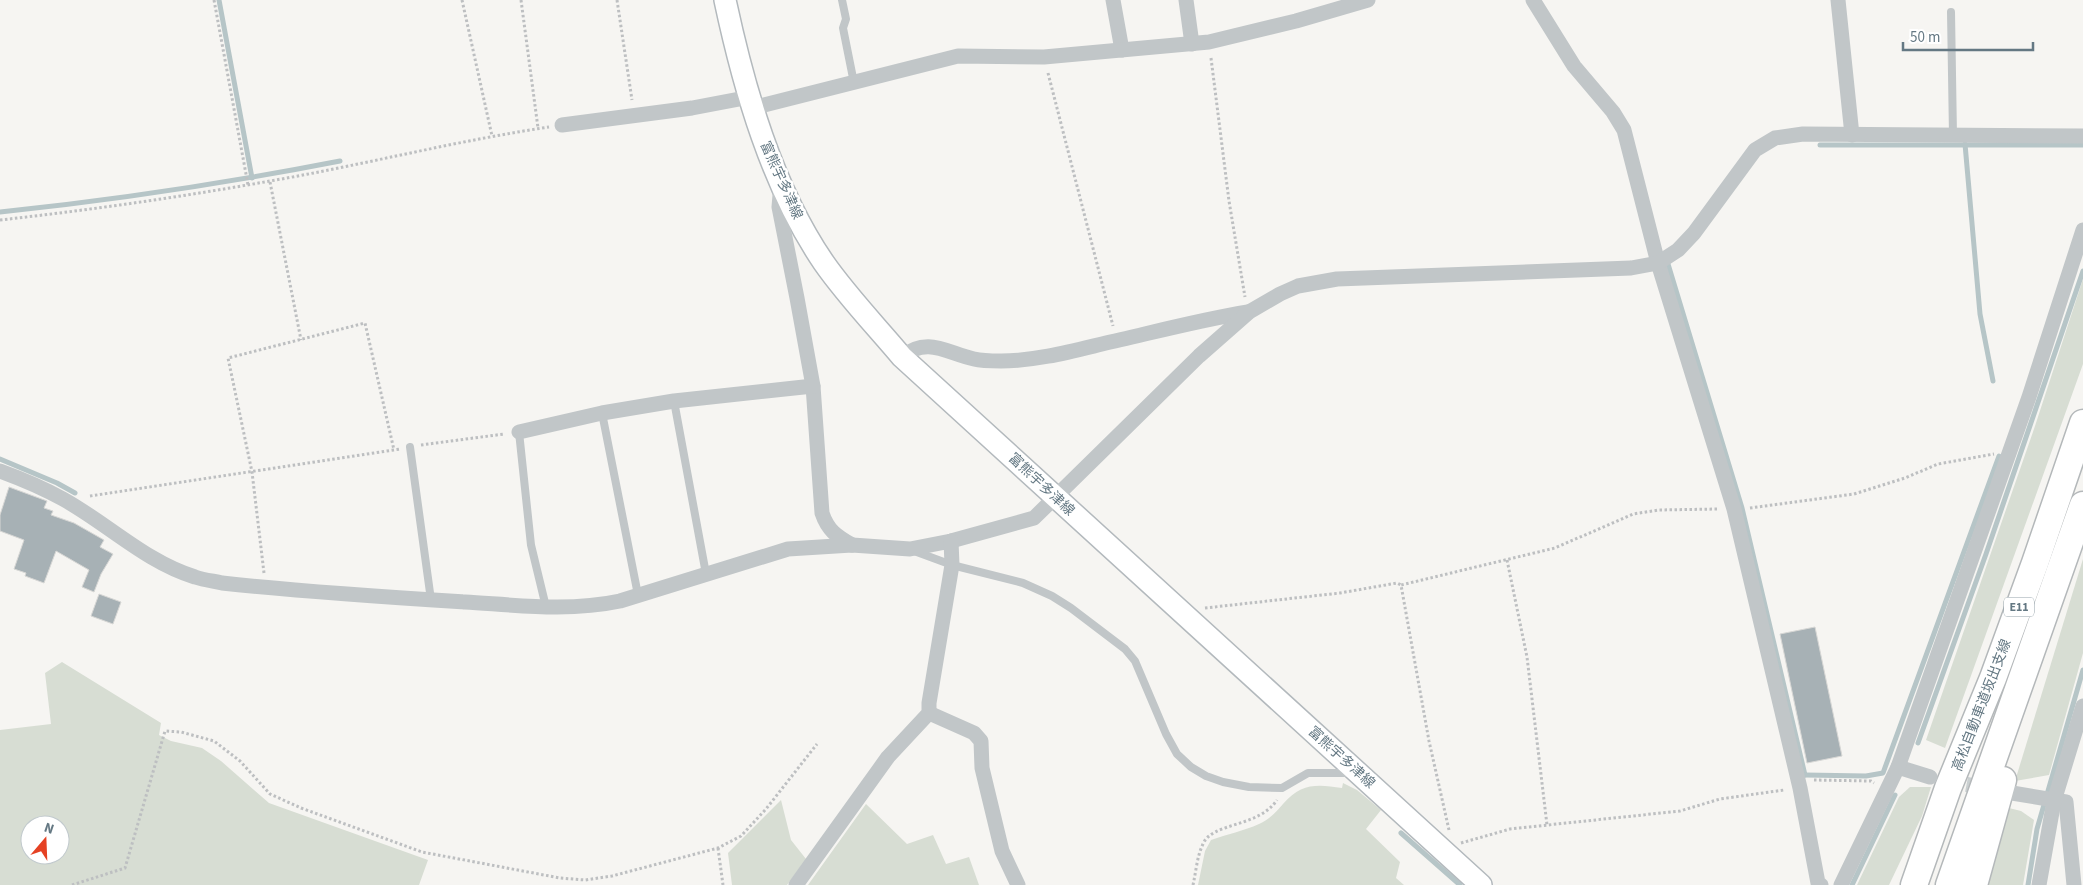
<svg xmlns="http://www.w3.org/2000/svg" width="2083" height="885" font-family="'Source Sans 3','Noto Sans JP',sans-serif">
<rect width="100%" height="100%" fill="#f6f5f2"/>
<g fill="#d7ddd3" fill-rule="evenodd">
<path d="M 2083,279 L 2083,364 L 1945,748 L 1926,740 L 2035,426 Z"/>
<path d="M 2083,559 L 2083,653 L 2049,775 L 2015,781 Z"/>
<path d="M 62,662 L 161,723 L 159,735 L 171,741 L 202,748 L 221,761 L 269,803 L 428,860 L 419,885 L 0,885 L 0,730 L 51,724 L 45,673 ZM 30,825 L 60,825 L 60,855 L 30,855 Z"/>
<path d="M 1343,783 L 1357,790 L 1381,810 L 1366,829 L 1400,862 L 1396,878 L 1404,885 L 1198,885 L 1205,851 L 1211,840 C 1227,834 1244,831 1259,824 C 1269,820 1276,812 1283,804 C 1301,783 1317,784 1342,788 Z"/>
<path d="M 1910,787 L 1931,787 L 1922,816 L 1889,885 L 1857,885 L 1899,797 Z"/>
<path d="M 781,800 L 791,840 L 806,859 L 787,885 L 732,885 L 728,853 Z"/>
<path d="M 866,804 L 907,844 L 933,835 L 946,864 L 969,857 L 979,885 L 808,885 Z"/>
<path d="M 2009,808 L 2021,811 L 2034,820 L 2023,885 L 1987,885 Z"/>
</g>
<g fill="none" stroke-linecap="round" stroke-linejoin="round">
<g stroke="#b6c5c7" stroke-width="5">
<path d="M 219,0 L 252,178"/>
<path d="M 1965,144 L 1980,314 L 1993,381"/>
<path d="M 1820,145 L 2083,145"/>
<path d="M 0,212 C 114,200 227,183 340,161"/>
<path d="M 1668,264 L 1742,508 L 1805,775 L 1803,775"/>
<path d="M 0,459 L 57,483 L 75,493"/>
<path d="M 1918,743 L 1986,554 L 2083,271"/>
<path d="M 1805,775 L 1866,776 L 1883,773 L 1999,456"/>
<path d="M 1401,833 L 1460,885"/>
<path d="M 1852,885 L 1895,795"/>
<path d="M 2028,885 L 2037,829 L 2083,670"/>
</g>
</g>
<g fill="#a7b1b5" stroke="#d7d7d5">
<path d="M 9,487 L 47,501 L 44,508 L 53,511 L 51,515 L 74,523 L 104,540 L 100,547 L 113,554 L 101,574 L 94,592 L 82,587 L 89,570 L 56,551 L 44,583 L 25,576 L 26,573 L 14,569 L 24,540 L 0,531 L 0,515 Z"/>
<path d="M 99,594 L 121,602 L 113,624 L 91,616 Z"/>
<path d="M 1815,627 L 1842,756 L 1807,763 L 1780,634 Z"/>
</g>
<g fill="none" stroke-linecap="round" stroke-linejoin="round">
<path stroke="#cad0d1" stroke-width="15" stroke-dasharray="15 8" stroke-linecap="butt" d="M 1944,780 L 1990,789"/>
<g stroke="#b3b9bd" stroke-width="24">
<path id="secondary" d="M 725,0 C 744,89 772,187 824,263 C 847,296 876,326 902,357 L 1481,885"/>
</g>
<g stroke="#b4b8ba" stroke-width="29">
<g id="motorway">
<path d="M 1914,885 L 1948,788 L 1993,678 L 2035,563 L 2083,423"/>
<path d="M 1949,885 L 2083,505"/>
<path d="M 1974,885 L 2003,780"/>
</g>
</g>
<g stroke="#bdbfc1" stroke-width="3" stroke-dasharray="2.5 2.5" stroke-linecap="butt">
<path d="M 214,0 L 248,185"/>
<path d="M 462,0 L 492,136"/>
<path d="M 521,0 L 538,128"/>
<path d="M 617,0 L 632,100"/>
<path d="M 1211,58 L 1229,201 L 1245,297"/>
<path d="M 1048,73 L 1113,326"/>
<path d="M 270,182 L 301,340"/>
<path d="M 0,220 C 90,210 181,197 270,181 C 363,165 455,141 549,127"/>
<path d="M 421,445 L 504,434"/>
<path d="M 90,496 L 400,449"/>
<path d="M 1750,508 L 1854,494 L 1905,478 L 1938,464 L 1994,454"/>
<path d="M 1507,560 L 1527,657 L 1547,825"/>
<path d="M 264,573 L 252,472 L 228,358 L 365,323 L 394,450"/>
<path d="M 1205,608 L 1340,593 L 1397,583 L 1401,585"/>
<path d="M 1814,780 L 1871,781 L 1874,783"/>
<path d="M 1449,830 L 1429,741 L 1401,585 L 1555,548 L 1633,514 L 1659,510 L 1718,509"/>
<path d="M 1461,843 L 1510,829 L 1680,811 L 1720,799 L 1784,790"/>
<path d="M 718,848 L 723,885"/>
<path d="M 72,885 L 125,868 L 165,731 L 181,732 L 214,741 L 240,761 L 270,794 L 301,808 L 422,852 L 560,878 L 585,880 L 612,876 L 718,848 L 741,836 L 766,809 L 817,744"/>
<path d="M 1193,885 C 1196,872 1197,856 1203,844 C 1212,822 1258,828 1277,800"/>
</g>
<g stroke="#c1c6c8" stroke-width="8">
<path d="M 842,0 L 846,19 L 843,28 L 854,83"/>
<path d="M 1951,12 L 1953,136"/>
<path d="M 674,401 L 706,574"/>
<path d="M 602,413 L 638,595"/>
<path d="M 519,432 L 531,545 L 546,607"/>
<path d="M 410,447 L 431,600"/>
<path d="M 914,551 L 952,565 L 1023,583 L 1052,596 L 1071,608 L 1125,649 L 1135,661 L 1166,734 L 1177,754 L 1191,767 L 1206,776 L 1223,782 L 1249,787 L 1282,788 L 1308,773 L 1351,773"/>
</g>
<g stroke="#c1c6c8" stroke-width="15">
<path d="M 1113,0 L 1122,50"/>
<path d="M 1186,0 L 1192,44"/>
<path d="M 1533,0 L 1574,66 L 1613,112 L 1624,130 L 1658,263 L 1734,509 L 1800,788 L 1818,883 L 1821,885"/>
<path d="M 1838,0 L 1852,135"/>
<path d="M 752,108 L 958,56 L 1044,57 L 1209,42 L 1296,21 L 1368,0"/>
<path d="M 562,125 L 692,108 L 750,97"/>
<path d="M 781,184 L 779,207 L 797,298 L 813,386 L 822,513 C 828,531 837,536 852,545"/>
<path d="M 902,357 C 927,336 947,353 974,359 C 982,361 992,361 1001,361 C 1035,361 1069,352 1102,344 C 1151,333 1199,320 1248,312"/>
<path d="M 519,432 L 602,413 L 674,401 L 813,386"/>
<path d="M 0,471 C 22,479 43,488 63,499 C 108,524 146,562 195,577 C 204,580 213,581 222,583 C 302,592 384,597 465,602 C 516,605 569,612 620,601 L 788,549 L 852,545 L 910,549 L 951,541 L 1034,518 L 1199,356 L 1249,312 L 1280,294 L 1298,286 L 1337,279 L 1631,268 L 1658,263 L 1678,250 L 1694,233 L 1755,150 L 1775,138 L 1803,134 L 2083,136"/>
<path d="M 929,713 L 974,733 L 981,741 L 982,768 L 1002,851 L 1018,885"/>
<path d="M 1898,767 L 1930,777"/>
<path d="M 2012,793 L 2066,802 L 2074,885"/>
<path d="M 796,885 L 888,757 L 929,713 L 929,703 L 952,565 L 951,541"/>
<path d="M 1841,885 L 1898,767 L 2029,397 L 2083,230"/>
<path d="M 2039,885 L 2054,801 L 2083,706"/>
</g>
<use href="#secondary" stroke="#fff" stroke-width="21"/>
<use href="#motorway" stroke="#fff" stroke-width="26"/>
</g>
<g text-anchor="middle" stroke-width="5" stroke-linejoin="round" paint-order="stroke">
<rect fill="#fff" stroke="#92a0a8" stroke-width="1" x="2004" y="597.5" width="30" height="19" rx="4"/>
<g font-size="12" font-weight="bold" fill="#647883">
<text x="2019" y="611">E11</text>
</g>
<g font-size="14" fill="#647883" stroke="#fff">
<text transform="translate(782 180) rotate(66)" y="5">富熊宇多津線</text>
<text transform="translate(1042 484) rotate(43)" y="5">富熊宇多津線</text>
<text transform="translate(1981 705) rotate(-69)" y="5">高松自動車道坂出支線</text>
<text transform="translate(1342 757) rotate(42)" y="5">富熊宇多津線</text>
</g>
</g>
<g transform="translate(45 840) rotate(19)"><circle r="24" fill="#ffffff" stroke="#c1c9cd"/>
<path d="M0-4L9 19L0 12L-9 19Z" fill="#e54123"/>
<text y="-8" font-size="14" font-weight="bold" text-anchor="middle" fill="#647883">N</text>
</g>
<path d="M1903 42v8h130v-8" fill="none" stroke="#647883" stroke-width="2.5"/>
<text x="1910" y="42" font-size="15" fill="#647883" stroke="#ffffff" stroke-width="4" paint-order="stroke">50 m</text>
</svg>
